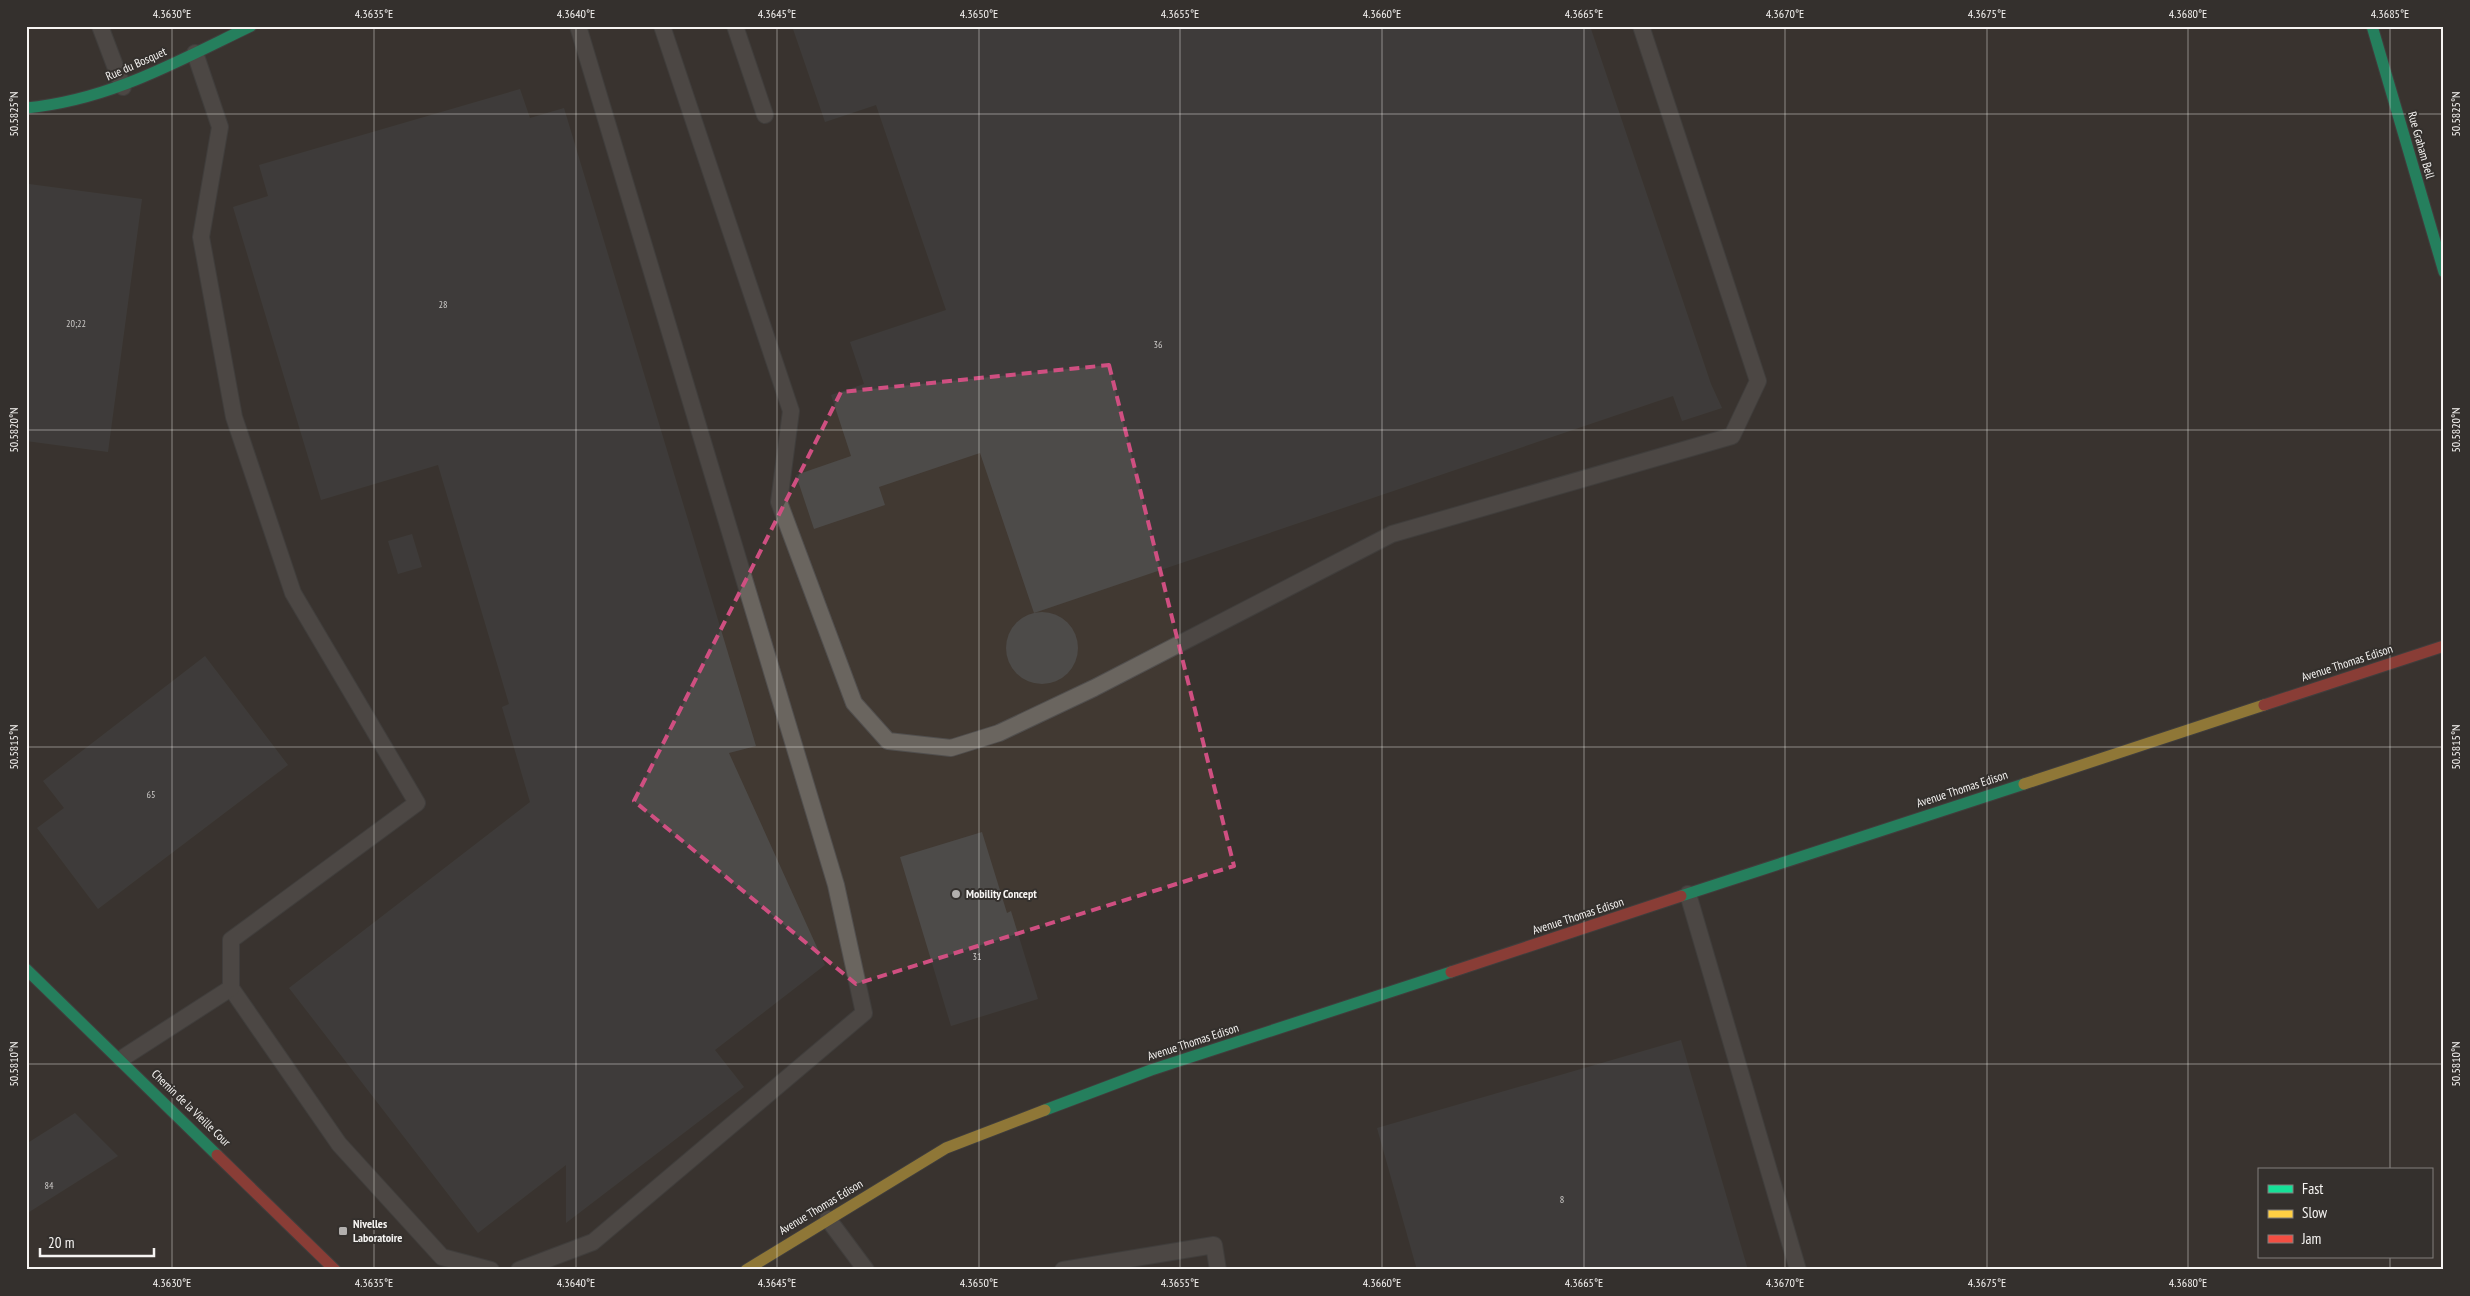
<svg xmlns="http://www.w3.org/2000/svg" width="2470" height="1296" font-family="'PT Sans Narrow',sans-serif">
<rect width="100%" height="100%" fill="#33302e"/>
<path fill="#413932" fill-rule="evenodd" d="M 26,26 L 2444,26 L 2444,1270 L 26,1270 ZM 2259,1170 L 2431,1170 L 2431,1257 L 2259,1257 Z"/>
<g fill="#4d4b49">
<path d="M 792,26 L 1590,26 L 1711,384 L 1722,408 L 1682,421 L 1673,396 L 1034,613 L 980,453 L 879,487 L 885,505 L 814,529 L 796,475 L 851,456 L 831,395 L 864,384 L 850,342 L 946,310 L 876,105 L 825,122 Z"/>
<path d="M 520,89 L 530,118 L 564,108 L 756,746 L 729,753 L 825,965 L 715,1050 L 744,1087 L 566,1223 L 566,1165 L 478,1233 L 289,988 L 530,802 L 502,707 L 509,704 L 438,465 L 321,500 L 233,207 L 268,196 L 259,165 Z"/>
<path d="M 29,184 L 142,199 L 108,452 L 26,441 L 26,205 Z"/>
<path d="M 412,534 L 422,567 L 398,574 L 388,541 Z"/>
<circle cx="1042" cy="648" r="36"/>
<path d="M 205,656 L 288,765 L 98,909 L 37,828 L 64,808 L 43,781 Z"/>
<path d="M 982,832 L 1007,913 L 1011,911 L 1038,999 L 951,1026 L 900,857 Z"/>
<path d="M 1681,1040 L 1748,1270 L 1417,1270 L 1377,1128 Z"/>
<path d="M 75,1113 L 118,1156 L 26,1214 L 26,1144 Z"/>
</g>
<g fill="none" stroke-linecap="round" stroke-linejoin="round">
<g stroke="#514f4e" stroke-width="18">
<g id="lane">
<path d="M 100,26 L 123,87"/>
<path d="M 662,26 L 791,411 L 779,502 L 854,703 L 888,741 L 951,748 L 999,733 L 1094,688 L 1392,534 L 1732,436 L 1758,381 L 1641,26"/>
<path d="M 735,26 L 765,115"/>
<path d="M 1688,894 L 1798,1270"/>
<path d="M 231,988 L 339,1144 L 442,1257 L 491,1270"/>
<path d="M 121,1059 L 231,988 L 231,940 L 417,803 L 293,593 L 234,417 L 201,237 L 220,127 L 195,53"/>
<path d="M 828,1219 L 866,1270"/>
<path d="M 519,1270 L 593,1242 L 864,1013 L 836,885 L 578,26"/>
<path d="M 1063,1270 L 1214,1245 L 1218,1270"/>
</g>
</g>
<g stroke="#514f4e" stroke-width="13">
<g id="fast">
<path d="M 2372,26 L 2444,272"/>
<path d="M 26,108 C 110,100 176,62 251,26"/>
<path d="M 1681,896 L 2024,784"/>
<path d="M 26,969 L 217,1155"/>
<path d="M 1045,1110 L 1151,1070 L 1451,972"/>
</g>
</g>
<g stroke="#514f4e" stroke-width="13">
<g id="slow">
<path d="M 2024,784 L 2264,705"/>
<path d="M 746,1270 L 946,1148 L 1045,1110"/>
</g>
</g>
<g stroke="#514f4e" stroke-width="13">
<g id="jam">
<path d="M 2264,705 L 2444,646"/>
<path d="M 1451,972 L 1681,896"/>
<path d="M 217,1155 L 335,1270"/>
</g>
</g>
<use href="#lane" stroke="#6a655f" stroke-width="16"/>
<use href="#fast" stroke="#16e098" stroke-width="11"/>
<use href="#slow" stroke="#ffcf43" stroke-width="11"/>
<use href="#jam" stroke="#f24e42" stroke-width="11"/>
</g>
<path d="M0 0H2470V1296H0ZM 1109,365 L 1234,866 L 856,984 L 634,801 L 841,392 Z" fill="#33302e" fill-opacity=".55" fill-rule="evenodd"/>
<path fill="none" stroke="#cf4f81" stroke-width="4" stroke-dasharray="10 6" stroke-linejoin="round" d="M 1109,365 L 1234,866 L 856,984 L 634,801 L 841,392 Z"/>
<path fill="none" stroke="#f6f4f2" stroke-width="1" stroke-opacity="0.45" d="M 172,26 L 172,1270M 374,26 L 374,1270M 576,26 L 576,1270M 777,26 L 777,1270M 979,26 L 979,1270M 1180,26 L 1180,1270M 1382,26 L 1382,1270M 1584,26 L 1584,1270M 1785,26 L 1785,1270M 1987,26 L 1987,1270M 2188,26 L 2188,1270M 2390,26 L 2390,1170M 26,114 L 2444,114M 26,430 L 2444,430M 26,747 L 2444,747M 26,1064 L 2444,1064M 2390,1257 L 2390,1270"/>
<g fill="#b2afad" stroke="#34302d" stroke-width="2">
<circle cx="956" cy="894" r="5"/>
<rect x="338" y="1226" width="10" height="10" rx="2.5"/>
</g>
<g text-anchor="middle" stroke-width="4" stroke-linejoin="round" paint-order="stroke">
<g font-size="10" fill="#cccac8">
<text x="443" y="308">28</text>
<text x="76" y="327">20;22</text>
<text x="1158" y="348">36</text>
<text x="151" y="798">65</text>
<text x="977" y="960">31</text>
<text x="49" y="1189">84</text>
<text x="1562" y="1203">8</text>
</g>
<g font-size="12" fill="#f6f4f2" stroke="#34302d">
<text transform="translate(136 64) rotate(-24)" y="4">Rue du Bosquet</text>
<text transform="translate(2421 145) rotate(74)" y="4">Rue Graham Bell</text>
<text transform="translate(2347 663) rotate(-18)" y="4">Avenue Thomas Edison</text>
<text transform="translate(1962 789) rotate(-18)" y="4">Avenue Thomas Edison</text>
<text transform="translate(1578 916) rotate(-18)" y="4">Avenue Thomas Edison</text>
<text transform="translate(1193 1042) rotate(-18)" y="4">Avenue Thomas Edison</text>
<text transform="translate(191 1108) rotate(44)" y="4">Chemin de la Vieille Cour</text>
<text transform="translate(821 1207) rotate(-31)" y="4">Avenue Thomas Edison</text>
</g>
<g font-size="12" font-weight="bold" fill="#f6f4f2" stroke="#34302d" text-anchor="start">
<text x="966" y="898">Mobility Concept</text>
<text x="353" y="1228">Nivelles<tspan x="353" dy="14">Laboratoire</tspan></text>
</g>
</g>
<rect width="2470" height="1296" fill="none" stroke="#34302d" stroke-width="55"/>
<rect x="2258" y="1168" width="175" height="90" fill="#34302d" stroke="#827e7c"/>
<rect x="2268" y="1185" width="25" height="8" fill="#16e098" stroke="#827e7c"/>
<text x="2302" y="1194" font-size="15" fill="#f6f4f2">Fast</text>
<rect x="2268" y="1210" width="25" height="8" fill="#ffcf43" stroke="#827e7c"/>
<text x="2302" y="1218" font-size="15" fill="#f6f4f2">Slow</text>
<rect x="2268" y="1235" width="25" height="8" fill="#f24e42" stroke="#827e7c"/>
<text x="2302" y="1244" font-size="15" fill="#f6f4f2">Jam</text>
<path d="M40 1248v8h114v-8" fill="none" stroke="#f6f4f2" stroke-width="2.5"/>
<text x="48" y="1248" font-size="15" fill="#f6f4f2" stroke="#34302d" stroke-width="4" paint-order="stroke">20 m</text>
<rect x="28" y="28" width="2414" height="1240" fill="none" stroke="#f6f4f2" stroke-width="2"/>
<g font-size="12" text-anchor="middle" fill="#f6f4f2">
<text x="172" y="18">4.3630°E</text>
<text x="374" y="18">4.3635°E</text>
<text x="576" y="18">4.3640°E</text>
<text x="777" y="18">4.3645°E</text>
<text x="979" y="18">4.3650°E</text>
<text x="1180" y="18">4.3655°E</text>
<text x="1382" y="18">4.3660°E</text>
<text x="1584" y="18">4.3665°E</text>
<text x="1785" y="18">4.3670°E</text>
<text x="1987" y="18">4.3675°E</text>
<text x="2188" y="18">4.3680°E</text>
<text x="2390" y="18">4.3685°E</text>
<text transform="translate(14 114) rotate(-90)" y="4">50.5825°N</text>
<text transform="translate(2456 114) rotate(-90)" y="4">50.5825°N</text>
<text transform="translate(14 430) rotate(-90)" y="4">50.5820°N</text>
<text transform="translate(2456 430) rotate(-90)" y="4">50.5820°N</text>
<text transform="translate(14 747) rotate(-90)" y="4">50.5815°N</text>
<text transform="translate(2456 747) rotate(-90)" y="4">50.5815°N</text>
<text transform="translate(14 1064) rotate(-90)" y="4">50.5810°N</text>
<text transform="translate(2456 1064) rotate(-90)" y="4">50.5810°N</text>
<text x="172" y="1287">4.3630°E</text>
<text x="374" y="1287">4.3635°E</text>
<text x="576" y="1287">4.3640°E</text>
<text x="777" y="1287">4.3645°E</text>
<text x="979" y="1287">4.3650°E</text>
<text x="1180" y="1287">4.3655°E</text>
<text x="1382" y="1287">4.3660°E</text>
<text x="1584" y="1287">4.3665°E</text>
<text x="1785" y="1287">4.3670°E</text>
<text x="1987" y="1287">4.3675°E</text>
<text x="2188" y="1287">4.3680°E</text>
</g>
</svg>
